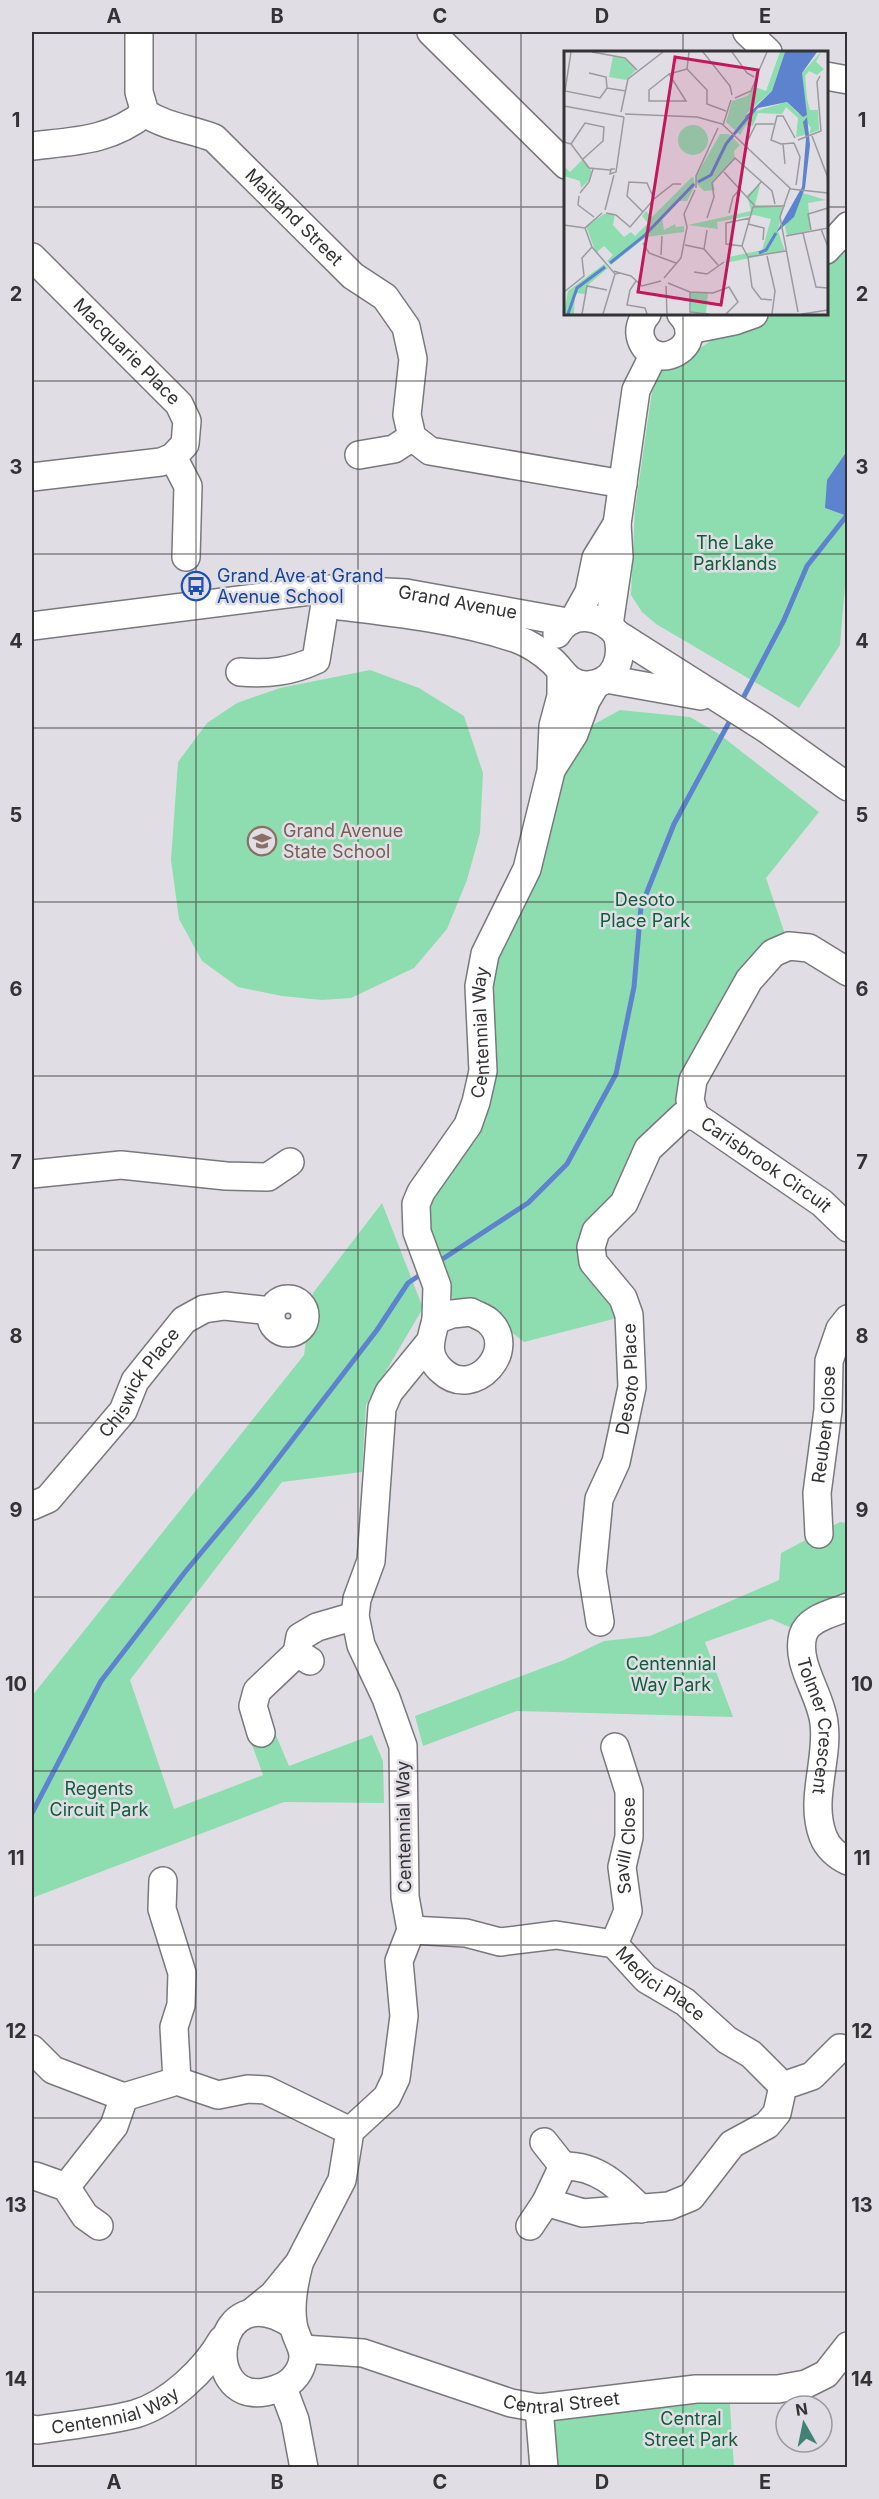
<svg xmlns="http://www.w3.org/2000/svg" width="879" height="2499" font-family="Inter,sans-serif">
<rect width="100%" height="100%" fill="#e0dee4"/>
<g fill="#8eddb0">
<path d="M 847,244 L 847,451 L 825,508 L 847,516 L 847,585 L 845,586 L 840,645 L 799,708 L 656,624 L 642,612 L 631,595 L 635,509 L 652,392 L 662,370 L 679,363 L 716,337 L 759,324 L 773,314 L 826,314 L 827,266 Z"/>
<path d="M 370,670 L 419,688 L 464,716 L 483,773 L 480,833 L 467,880 L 447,929 L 414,968 L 351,998 L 322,1000 L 282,996 L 238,987 L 202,961 L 179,919 L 171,860 L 178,762 L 207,723 L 237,703 L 280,688 Z"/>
<path d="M 620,710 L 690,717 L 719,734 L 819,812 L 766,878 L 789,946 L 773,953 L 683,1116 L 591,1247 L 629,1315 L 524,1342 L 493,1318 L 471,1312 L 437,1286 L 421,1192 L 468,1125 L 479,986 L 551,771 L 591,726 Z"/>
<path d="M 382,1203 L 423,1308 L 366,1405 L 362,1472 L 282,1482 L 130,1680 L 174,1809 L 263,1775 L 251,1742 L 275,1733 L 289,1766 L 372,1735 L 383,1761 L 384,1803 L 284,1802 L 32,1898 L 32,1696 L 304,1355 L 313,1293 Z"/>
<path d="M 840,1522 L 847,1523 L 847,1607 L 803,1633 L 771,1619 L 705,1642 L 733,1717 L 517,1711 L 423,1746 L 415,1716 L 564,1660 L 604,1641 L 650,1636 L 779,1580 L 781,1553 Z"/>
<path d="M 729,2390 L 734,2467 L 544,2467 L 539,2408 Z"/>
</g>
<path fill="#5d83cf" d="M 847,451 L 847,516 L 825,508 L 827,480 Z"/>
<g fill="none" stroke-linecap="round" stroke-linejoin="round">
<g stroke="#5d83cf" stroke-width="5">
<path d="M 741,702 L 784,620 L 807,566 L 848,514"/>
<path d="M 438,1262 L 528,1203 L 567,1164 L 616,1074 L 634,987 L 641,907 L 674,824 L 733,715"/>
<path d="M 32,1813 L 101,1681 L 185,1572 L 256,1487 L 377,1330 L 408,1283 L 423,1273"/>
</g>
<g stroke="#79787d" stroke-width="30">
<g id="minor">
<path id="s1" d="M 139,32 L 139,92 L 145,113 C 166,127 191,129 214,138 L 353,276 L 385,297 L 406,327 L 413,359 L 407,415 L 412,437 L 430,451 L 623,484"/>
<path d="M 431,32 L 566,165"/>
<path d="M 747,32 L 768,52"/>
<path d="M 826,76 L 848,80"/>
<path d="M 32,146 C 75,141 110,141 145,113"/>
<path d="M 826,250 L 848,226"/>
<path id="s2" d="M 32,257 L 179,404 L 187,421 L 185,444 L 173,457 L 161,462 L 32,477"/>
<path d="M 647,314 C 641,321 638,330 641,339 C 654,376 710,345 681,314"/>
<path d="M 689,330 L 734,321 L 754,314"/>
<path d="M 359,455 L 394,449 L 412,437"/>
<path d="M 173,457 L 188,486 L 186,557"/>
<path d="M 340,606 C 399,613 460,620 517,639 C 530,644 542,652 552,661 C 564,672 569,686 588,685 C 616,683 624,657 617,634"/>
<path d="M 574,619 L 589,592 L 596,558 L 617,524"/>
<path d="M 609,625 L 619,557 L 617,524 L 636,390 L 654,354"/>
<path id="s3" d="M 32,626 L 326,589 L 406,593 L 567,622"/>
<path d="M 557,634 C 571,609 601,615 617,634 L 765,728 L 848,787"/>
<path d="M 240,672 C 269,674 290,672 316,660 L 325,604"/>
<path d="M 606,679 L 701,696"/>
<path d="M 553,767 L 574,734 L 586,701 L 596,684"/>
<path id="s4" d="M 848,972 L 809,948 L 789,946 L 773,953 L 749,980 L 693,1080 L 690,1100 L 695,1116 L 822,1203 L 848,1228"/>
<path d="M 32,1174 L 121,1165 L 226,1176 L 268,1177 L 290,1162"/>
<circle cx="288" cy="1316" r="17"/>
<path d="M 471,1312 C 476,1315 483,1317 488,1321 C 520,1349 474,1401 442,1371 C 425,1356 430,1340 436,1320 L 452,1314 Z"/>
<path id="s5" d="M 436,1320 L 437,1286 L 417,1232 L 416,1204 L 421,1192 L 468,1125 L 476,1102 L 483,1071 L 479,986 L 485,954 L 527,869 L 551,771 L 553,726 L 561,696 L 561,674"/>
<path id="s6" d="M 32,1506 L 48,1499 L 123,1411 L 135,1381 L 184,1320 L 204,1309 L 225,1306 L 271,1311"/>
<path id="s7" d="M 819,1534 L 817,1493 L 828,1410 L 829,1361 L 840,1329 L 848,1319"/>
<path id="s8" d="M 848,1607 C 833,1613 808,1618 803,1635 C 795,1664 821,1694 824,1723 C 829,1760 809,1799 823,1836 C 827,1847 837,1856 848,1861"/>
<path id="s9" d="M 600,1622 L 592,1572 L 599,1499 L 616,1462 L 632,1387 L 629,1315 L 623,1298 L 593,1262 L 591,1247 L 596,1231 L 624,1203 L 648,1149 L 683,1116 L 695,1116"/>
<path d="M 310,1661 L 297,1653 L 300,1637 L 317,1627 L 355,1616"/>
<path d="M 261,1733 L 253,1706 L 257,1691 L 297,1653"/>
<path d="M 163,1881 L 162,1909 L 182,1973 L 181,2005 L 174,2027 L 177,2081"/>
<path id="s10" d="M 411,1930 L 466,1933 L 500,1942 L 556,1935 L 614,1944 L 646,1979 L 685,2002 L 727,2040 L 751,2054 L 783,2086"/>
<path id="s11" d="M 614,1944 L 628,1911 L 622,1867 L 629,1837 L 629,1791 L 615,1747"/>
<path d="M 32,2049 L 53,2070 L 124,2097 L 177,2081 L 218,2095 L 248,2089 L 266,2090 L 350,2131"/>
<path d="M 563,2166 C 597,2165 618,2186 641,2209"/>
<path d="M 35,2176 L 66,2187 L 85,2216 L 99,2226"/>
<path d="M 66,2187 L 114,2126 L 124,2097"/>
<path d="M 546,2202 L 583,2213 L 669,2206 L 691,2197 L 732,2144 L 767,2125 L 777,2113 L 783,2086 L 812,2076 L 840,2048"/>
<path d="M 530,2226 L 546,2202 L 563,2166 L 544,2142"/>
<path d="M 252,2312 L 273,2295 L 299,2263 L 342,2180 L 350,2131 L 387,2097 L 396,2078 L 404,2016 L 399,1961 L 411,1930 L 405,1897 L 403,1746 L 386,1698 L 361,1645 L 355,1616 L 357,1599 L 371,1561 L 382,1408 L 389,1392 L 429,1343"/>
<path d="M 293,2325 C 213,2272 199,2404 265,2392 C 279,2389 291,2385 299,2371 C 310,2351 295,2341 293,2323 C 290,2304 294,2283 299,2264"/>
<path id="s12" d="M 303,2349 L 363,2353 L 511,2403 L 539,2408 L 696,2389 L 778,2389 L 806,2384 L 826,2374 L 848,2346"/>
<path d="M 283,2388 L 295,2420 L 304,2468"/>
<path d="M 539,2408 L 544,2468"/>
<path id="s13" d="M 32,2429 L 38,2430 C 70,2425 104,2422 135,2414 C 169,2404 205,2370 222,2340"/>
</g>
</g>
<use href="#minor" stroke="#fff" stroke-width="27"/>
</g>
<path fill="none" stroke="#333335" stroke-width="1.5" stroke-opacity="0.55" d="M 196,32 L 196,2468M 358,32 L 358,2468M 521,32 L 521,2468M 683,32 L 683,52M 32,207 L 566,207M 826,207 L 848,207M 683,314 L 683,2468M 32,381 L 848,381M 32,554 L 848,554M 32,728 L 848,728M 32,902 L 848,902M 32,1076 L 848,1076M 32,1250 L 848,1250M 32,1423 L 848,1423M 32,1597 L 848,1597M 32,1771 L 848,1771M 32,1945 L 848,1945M 32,2118 L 848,2118M 32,2292 L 848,2292"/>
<defs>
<g id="bus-ring" transform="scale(1.5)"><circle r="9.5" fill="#e0dee4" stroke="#1a4fb4" stroke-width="1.5"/><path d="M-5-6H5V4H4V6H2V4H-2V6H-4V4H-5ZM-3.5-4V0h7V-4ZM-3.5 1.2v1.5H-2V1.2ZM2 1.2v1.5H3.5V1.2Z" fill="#1a4fb4"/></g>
<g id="school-ring" transform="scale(1.5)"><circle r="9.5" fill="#e0dee4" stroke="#8d6e63" stroke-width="1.5"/><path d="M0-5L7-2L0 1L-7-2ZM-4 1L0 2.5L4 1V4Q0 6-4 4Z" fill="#8d6e63"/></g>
</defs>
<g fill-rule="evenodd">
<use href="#bus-ring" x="196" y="586"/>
<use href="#school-ring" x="262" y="841"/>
</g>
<g text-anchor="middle" stroke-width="5" stroke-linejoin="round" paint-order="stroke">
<g font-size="18" fill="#333335" stroke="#e0dee4">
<text dy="6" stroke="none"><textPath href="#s1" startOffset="268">Maitland Street</textPath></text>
<text dy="6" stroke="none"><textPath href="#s2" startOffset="134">Macquarie Place</textPath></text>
<text dy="6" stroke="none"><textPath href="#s3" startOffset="429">Grand Avenue</textPath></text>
<text dy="6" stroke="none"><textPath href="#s5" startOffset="309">Centennial Way</textPath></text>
<text dy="6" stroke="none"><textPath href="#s4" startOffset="357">Carisbrook Circuit</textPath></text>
<text dy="6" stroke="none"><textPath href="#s9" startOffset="249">Desoto Place</textPath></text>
<text dy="6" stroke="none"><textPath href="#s6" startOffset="166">Chiswick Place</textPath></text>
<text dy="6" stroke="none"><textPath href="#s7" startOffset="110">Reuben Close</textPath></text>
<text dy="6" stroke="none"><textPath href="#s8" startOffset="148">Tolmer Crescent</textPath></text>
<text transform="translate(404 1827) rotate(-91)" y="6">Centennial Way</text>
<text dy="6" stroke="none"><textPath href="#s11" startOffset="102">Savill Close</textPath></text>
<text dy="6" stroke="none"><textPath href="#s10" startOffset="267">Medici Place</textPath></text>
<text dy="6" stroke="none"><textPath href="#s12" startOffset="267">Central Street</textPath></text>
<text dy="6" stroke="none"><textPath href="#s13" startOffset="86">Centennial Way</textPath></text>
</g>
<g font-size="18" fill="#0f5d3b" stroke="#e0dee4">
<text x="735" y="549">The Lake<tspan x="735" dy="21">Parklands</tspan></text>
<text x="645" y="906">Desoto<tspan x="645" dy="21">Place Park</tspan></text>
<text x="671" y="1670">Centennial<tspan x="671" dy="21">Way Park</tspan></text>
<text x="99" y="1795">Regents<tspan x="99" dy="21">Circuit Park</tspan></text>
<text x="691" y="2425">Central<tspan x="691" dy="21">Street Park</tspan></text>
</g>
<g font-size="18" fill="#164399" stroke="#e0dee4" text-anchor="start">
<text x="217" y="582">Grand Ave at Grand<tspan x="217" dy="21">Avenue School</tspan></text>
</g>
<g font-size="18" fill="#785e54" stroke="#e0dee4" text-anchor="start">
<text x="283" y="837">Grand Avenue<tspan x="283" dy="21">State School</tspan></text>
</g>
</g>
<g transform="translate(564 51)">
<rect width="264" height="264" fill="#e0dee4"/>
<path d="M 216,1 L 221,1 L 208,40 L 182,63 L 223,51 L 235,63 L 240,53 L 238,22 L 257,1 L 252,11 L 260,18 L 253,24 L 245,20 L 241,25 L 243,48 L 246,59 L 254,59 L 255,79 L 245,83 L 247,77 L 240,68 L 241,84 L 232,86 L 234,67 L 222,56 L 218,63 L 194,62 L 189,75 L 182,74 L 176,84 L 162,71 L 168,50 L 183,45 L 191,36 L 202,40 ZM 49,5 L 62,8 L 72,19 L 62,29 L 45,26 ZM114 89a15 15 0 1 1 30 0a15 15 0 1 1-30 0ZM 156,83 L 165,83 L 176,94 L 170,100 L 171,107 L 149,131 L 151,139 L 140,140 L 133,133 L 132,125 ZM 19,108 L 27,118 L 27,127 L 17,137 L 16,130 L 0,125 L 1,116 L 6,121 ZM 129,125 L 131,135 L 123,150 L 115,150 L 98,166 L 100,179 L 111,173 L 112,176 L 120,175 L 120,181 L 82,186 L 47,214 L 43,210 L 49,204 L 40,195 L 32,202 L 22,175 L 40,163 L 51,163 L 49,174 L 60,186 L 67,181 L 71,185 L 84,172 L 78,165 L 82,160 L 88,166 ZM 196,134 L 191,154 L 219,154 L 214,180 L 221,200 L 161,212 L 165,206 L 198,199 L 207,168 L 190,164 L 153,171 L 154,178 L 124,174 L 187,160 L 183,144 ZM 239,142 L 262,149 L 244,152 L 247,179 L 223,185 L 221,175 ZM 40,213 L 44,217 L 24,234 L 21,243 L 11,242 L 10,263 L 0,263 L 4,240 ZM 126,241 L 144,242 L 142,262 L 127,261 Z" fill="#8eddb0"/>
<path d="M 221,1 L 253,1 L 238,22 L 243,64 L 239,66 L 223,51 L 194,57 L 185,68 L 181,66 L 208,40 ZM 243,66 L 246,94 L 241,137 L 230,166 L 212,182 L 238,136 L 242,88 L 239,71 Z" fill="#5d83cf"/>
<path fill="none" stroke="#5d83cf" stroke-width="3" d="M 134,131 L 147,124 L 162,93 L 184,66M 195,202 L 202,199 L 212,182M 46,212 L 80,185 L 130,133M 4,263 L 13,237 L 41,216"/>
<path fill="none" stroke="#9b9a9e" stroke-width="1.5" d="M 7,1 L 1,40 L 36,47 L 43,37 L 62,40M 28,1 L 61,7 L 73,19M 125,1 L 123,18 L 143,39 L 143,53 L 162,60M 139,1 L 166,35 L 168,44M 168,1 L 183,22 L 190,26M 25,22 L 42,26 L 43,37M 105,23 L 122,50 L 85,50 L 85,39 ZM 105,23 L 123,18M 193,24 L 203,1M 171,47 L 187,40 L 192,28M 0,55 L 60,66M 57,61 L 64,28 L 99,1M 61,63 L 133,66 L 158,73 L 227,138 L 264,142M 159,74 L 167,49M 248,85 L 264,127M 184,89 L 192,73 L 210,73M 234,89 L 257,80 L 253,31 L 256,25M 0,91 L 7,93 L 25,117 L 46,119M 230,92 L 217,93 L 207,89 L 213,65 L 219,65 L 231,87M 230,92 L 236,106 L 232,134M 7,93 L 21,72 L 40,76 L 39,90 L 19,108M 219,93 L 221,113M 51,118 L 47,118 L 46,123 L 52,121 L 60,66M 160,121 L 191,155M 132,137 L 132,125 L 154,77M 226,137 L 216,166 L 234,261M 16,142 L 25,131 L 29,118M 15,145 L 14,154 L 30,166M 184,146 L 197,131M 41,159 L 50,124M 79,161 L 63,145 L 65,131 L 83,132 L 90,148M 38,162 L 21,177 L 28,196 L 51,223 L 56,222 L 50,220M 42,162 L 52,164 L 66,176 L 90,148 L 109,133 L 117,133M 165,162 L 169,146 L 175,139M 143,167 L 150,146 L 148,132 L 171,107 L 208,140 L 211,153M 184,173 L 200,177 L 199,189M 0,174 L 21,177M 257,178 L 264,196M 247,179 L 244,163 L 264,157M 239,182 L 252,236 L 264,237M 222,185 L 264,177M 79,192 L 85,202 L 112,212M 121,194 L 140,198 L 154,214M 178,195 L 162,193 L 162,172 L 186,167M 140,198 L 143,179M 97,204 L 98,185M 203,205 L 211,240 L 208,263M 184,206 L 178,195 L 189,156 L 221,155M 184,206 L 188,236 L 197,248 L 208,249M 184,206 L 222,200M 130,221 L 143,223 L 160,211M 56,222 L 67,225 L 78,235 L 97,230M 100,227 L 117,207 L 123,176 L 120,163 L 131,139M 72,230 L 66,239 L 63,254 L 81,257 L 83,263M 104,232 L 126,241 L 149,242 L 165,236 L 174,251 L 162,263M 102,235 L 103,263M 0,241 L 20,225 L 18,207 L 28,196M 126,241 L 126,261 L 145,263M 18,263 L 23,235 L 43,239M 39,263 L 51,223M 238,263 L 264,259"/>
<path fill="#c2185b" fill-opacity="0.15" stroke="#c2185b" stroke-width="3" d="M 111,6 L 194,19 L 157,254 L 74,241 Z"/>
<rect width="264" height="264" fill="none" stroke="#333335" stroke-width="3"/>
</g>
<rect width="879" height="2499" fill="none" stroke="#e0dee4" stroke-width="66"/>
<g transform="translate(804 2424) rotate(351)"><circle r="28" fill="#e0dee4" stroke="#9b9a9e" stroke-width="1.5"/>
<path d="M0-4.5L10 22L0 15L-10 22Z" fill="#408376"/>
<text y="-9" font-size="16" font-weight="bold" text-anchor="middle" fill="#333335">N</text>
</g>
<rect x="33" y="33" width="813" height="2433" fill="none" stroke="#333335" stroke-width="2"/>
<g font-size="20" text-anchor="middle" font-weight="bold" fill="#333335">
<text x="114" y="23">A</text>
<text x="277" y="23">B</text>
<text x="440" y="23">C</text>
<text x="602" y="23">D</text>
<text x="765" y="23">E</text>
<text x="16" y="127">1</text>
<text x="862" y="127">1</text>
<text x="16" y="301">2</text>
<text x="862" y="301">2</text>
<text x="16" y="474">3</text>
<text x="862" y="474">3</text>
<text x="16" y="648">4</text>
<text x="862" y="648">4</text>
<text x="16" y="822">5</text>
<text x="862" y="822">5</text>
<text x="16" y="996">6</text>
<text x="862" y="996">6</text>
<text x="16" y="1169">7</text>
<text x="862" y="1169">7</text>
<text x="16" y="1343">8</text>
<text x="862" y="1343">8</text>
<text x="16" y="1517">9</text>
<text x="862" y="1517">9</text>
<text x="16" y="1691">10</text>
<text x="862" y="1691">10</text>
<text x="16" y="1865">11</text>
<text x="862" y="1865">11</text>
<text x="16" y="2038">12</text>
<text x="862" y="2038">12</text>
<text x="16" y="2212">13</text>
<text x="862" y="2212">13</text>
<text x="16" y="2386">14</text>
<text x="862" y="2386">14</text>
<text x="114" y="2489">A</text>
<text x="277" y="2489">B</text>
<text x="440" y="2489">C</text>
<text x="602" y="2489">D</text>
<text x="765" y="2489">E</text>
</g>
</svg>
